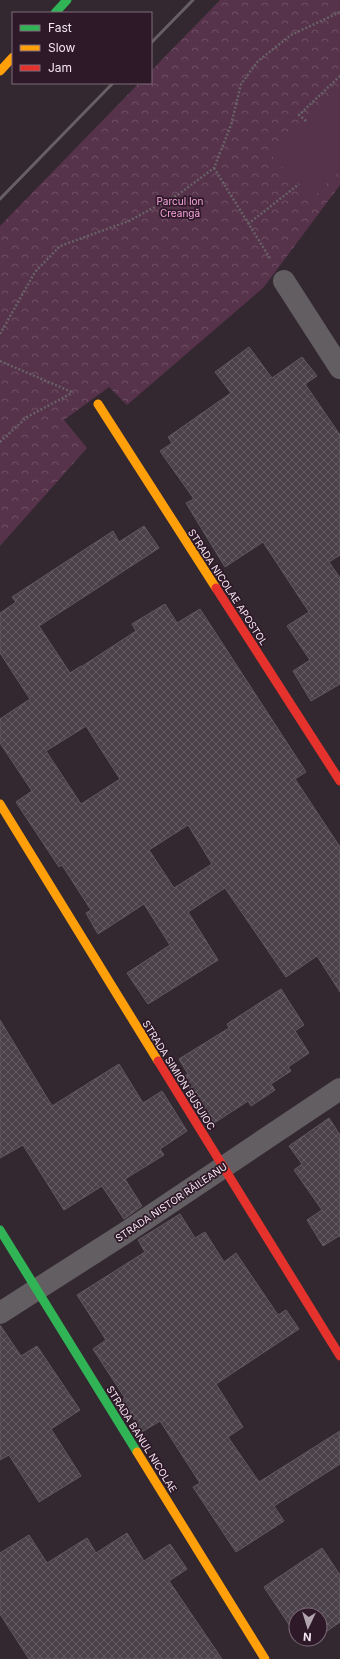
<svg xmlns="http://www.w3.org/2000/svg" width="340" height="1659" font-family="Inter,sans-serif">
<defs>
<pattern id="park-crowns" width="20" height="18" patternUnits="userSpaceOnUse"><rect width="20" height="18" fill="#56324b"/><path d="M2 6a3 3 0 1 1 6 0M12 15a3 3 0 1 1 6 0" fill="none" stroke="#6f5065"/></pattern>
<pattern id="building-cross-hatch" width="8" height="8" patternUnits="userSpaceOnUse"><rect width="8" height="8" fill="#4b4148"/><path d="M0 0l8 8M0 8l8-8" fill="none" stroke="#665c63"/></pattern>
</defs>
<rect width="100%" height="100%" fill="#332830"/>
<path fill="url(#park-crowns)" d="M 220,0 L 340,0 L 340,185 L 264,287 L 127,405 L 109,387 L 64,420 L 87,448 L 0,546 L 0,226 L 139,83 L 151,83 L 151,71 Z"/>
<path fill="#56324b" d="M 340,85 L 340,170 L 312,198 L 272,156 Z"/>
<g fill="url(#building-cross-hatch)" stroke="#62585f" fill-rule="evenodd">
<path d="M 249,347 L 272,378 L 302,357 L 317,376 L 305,384 L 340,435 L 340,555 L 329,562 L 340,578 L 340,684 L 311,701 L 293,671 L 310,660 L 287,626 L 309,612 L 263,542 L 225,567 L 186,503 L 194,499 L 160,451 L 172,443 L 168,437 L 231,393 L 215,372 Z"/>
<path d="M 144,526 L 159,548 L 39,626 L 70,673 L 81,666 L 81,667 L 136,631 L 132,624 L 165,604 L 177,623 L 200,609 L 306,772 L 295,779 L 340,847 L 340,992 L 317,956 L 286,977 L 225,888 L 188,912 L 218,960 L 148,1004 L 127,973 L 170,945 L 144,904 L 98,934 L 86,913 L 91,910 L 62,865 L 59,867 L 16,802 L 32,791 L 0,743 L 0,719 L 30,699 L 0,653 L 0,613 L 16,602 L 12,597 L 113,531 L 119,542 ZM 86,726 L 120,779 L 81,804 L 46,751 ZM 188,825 L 212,864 L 174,888 L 149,850 Z"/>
<path d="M 281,989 L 304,1025 L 295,1031 L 309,1053 L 288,1067 L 291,1071 L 271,1084 L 275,1090 L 251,1106 L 248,1101 L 214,1123 L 210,1117 L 208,1118 L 183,1077 L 188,1074 L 179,1059 L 229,1028 L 227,1024 Z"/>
<path d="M 0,1020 L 52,1106 L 119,1064 L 143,1103 L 162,1091 L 187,1131 L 160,1149 L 164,1155 L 125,1179 L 142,1206 L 124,1219 L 102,1186 L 64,1210 L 23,1145 L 0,1158 Z"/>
<path d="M 329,1118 L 340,1135 L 340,1237 L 339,1236 L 323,1246 L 307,1220 L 322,1210 L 294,1170 L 302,1164 L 289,1146 Z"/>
<path d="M 180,1214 L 195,1238 L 205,1232 L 224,1262 L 236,1253 L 278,1315 L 286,1310 L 299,1329 L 216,1384 L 243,1427 L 228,1437 L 259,1482 L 340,1431 L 340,1464 L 274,1506 L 284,1521 L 236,1552 L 193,1487 L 200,1483 L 160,1421 L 142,1432 L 122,1400 L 125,1398 L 93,1349 L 106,1340 L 77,1295 L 145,1252 L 138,1240 Z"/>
<path d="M 0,1325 L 21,1356 L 37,1346 L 80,1410 L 51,1429 L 81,1476 L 39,1502 L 9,1455 L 0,1460 Z"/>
<path d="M 127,1533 L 144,1561 L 170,1544 L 187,1569 L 169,1581 L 222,1659 L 29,1659 L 0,1614 L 0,1553 L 29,1535 L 47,1563 L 87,1538 L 96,1553 Z"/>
<path d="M 322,1548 L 340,1575 L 340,1622 L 320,1636 L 320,1615 L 296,1615 L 296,1635 L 264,1587 Z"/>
</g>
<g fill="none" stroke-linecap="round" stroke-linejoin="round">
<g stroke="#676266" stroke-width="2.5" stroke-dasharray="2 2" stroke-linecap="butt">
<path d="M 306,121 L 299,115 L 340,76"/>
<path d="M 214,168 L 271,260"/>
<path d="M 248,224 L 299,184"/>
<path d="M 0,334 L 35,272 L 60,246 L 129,221 L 179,194 L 214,168 L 231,125 L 241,84 L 258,61 L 291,35 L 340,12"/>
<path d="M 0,361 L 74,393"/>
<path d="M 0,442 L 27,417 L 72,393"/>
</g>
<g stroke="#635e61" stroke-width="22">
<path d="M 284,281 L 340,368"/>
<path d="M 0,1313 L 125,1233 L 340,1089"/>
</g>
<g stroke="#30b455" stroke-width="9">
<path d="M 55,13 L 67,0"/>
<path d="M 0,1230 L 137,1452"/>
</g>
<g stroke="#ff9f0a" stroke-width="9">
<path d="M 0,71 L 13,57"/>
<path d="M 98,404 L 216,588"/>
<path d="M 0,804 L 158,1061"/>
<path d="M 137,1452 L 265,1659"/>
</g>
<g stroke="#e5322d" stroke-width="9">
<path d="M 216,588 L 340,781"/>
<path d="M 158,1061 L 340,1356"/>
</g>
<g stroke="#665f64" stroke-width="3">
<path d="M 151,43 L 193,0"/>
<path d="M 0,199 L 113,83"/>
</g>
</g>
<g text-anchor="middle" stroke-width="3.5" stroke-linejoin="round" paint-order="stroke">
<g font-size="10" fill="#faa7e0" stroke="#2e1928">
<text x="180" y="205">Parcul Ion<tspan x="180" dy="12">Creangă</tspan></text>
</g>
<g font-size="10" fill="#f5e6f0" stroke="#2e1928">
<text transform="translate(228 587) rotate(57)" y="4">STRADA NICOLAE APOSTOL</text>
<text transform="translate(179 1075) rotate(58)" y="4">STRADA SIMION BUSUIOC</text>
<text transform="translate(171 1202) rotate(-34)" y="4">STRADA NISTOR RĂILEANU</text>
<text transform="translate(142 1439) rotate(58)" y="4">STRADA BANUL NICOLAE</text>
</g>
</g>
<rect x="12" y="12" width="140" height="72" fill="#2e1928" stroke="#7e6b78"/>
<rect x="20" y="25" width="20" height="6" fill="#30b455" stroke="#7e6b78"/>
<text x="48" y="32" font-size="12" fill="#f5e6f0">Fast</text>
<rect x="20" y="45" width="20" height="6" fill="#ff9f0a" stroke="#7e6b78"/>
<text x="48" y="52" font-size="12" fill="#f5e6f0">Slow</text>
<rect x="20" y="65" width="20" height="6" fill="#e5322d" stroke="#7e6b78"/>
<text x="48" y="72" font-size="12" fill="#f5e6f0">Jam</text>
<g transform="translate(308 1627) rotate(184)"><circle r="19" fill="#2e1928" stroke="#7e6b78"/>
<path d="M0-3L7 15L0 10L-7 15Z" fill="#b1a4ad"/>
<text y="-6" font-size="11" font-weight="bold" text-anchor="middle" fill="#f5e6f0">N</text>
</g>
</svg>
